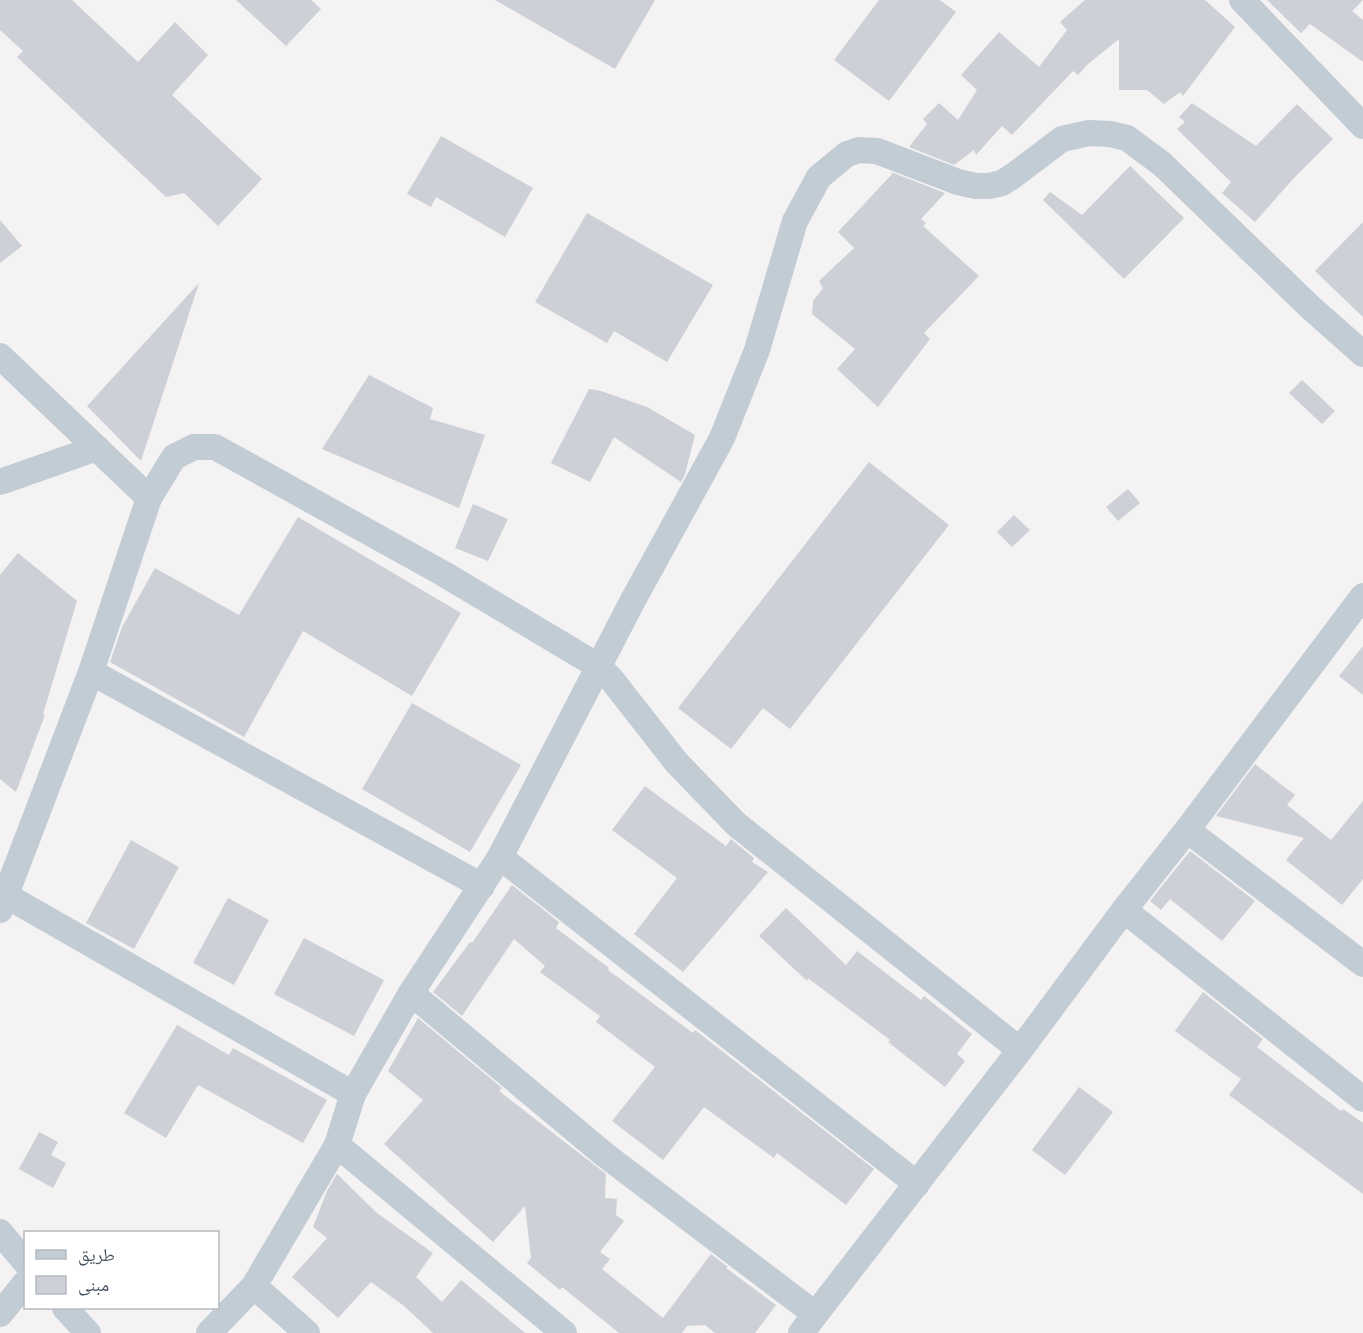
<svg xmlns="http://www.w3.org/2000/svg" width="1363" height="1333" font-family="Karla,'Noto Naskh Arabic',sans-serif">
<rect width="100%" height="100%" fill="#f4f2f2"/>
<g fill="#cdd0d6">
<path d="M 0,0 L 72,0 L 138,62 L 175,22 L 208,55 L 172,95 L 262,179 L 218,226 L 184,193 L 166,197 L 17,57 L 23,51 L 0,30 Z"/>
<path d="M 236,0 L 311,0 L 321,9 L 286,46 Z"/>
<path d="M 495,0 L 655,0 L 615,69 Z"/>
<path d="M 879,0 L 940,0 L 956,12 L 889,101 L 834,60 Z"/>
<path d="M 1085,0 L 1205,0 L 1235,27 L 1183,96 L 1180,92 L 1164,104 L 1147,90 L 1119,90 L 1119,39 L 1088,64 L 1078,75 L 1073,71 L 1012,135 L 1002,126 L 976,155 L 974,150 L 954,165 L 909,147 L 927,124 L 923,119 L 939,103 L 958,120 L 977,90 L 961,75 L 999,32 L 1039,67 L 1067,30 L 1060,22 Z"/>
<path d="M 1267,0 L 1363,0 L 1352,11 L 1363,20 L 1363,62 L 1310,24 L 1301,33 Z"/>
<path d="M 1192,103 L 1256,146 L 1297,104 L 1333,139 L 1292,180 L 1255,222 L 1222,193 L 1231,182 L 1177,129 L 1185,122 L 1179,117 Z"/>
<path d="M 441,136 L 533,188 L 505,237 L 436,197 L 431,207 L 407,194 Z"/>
<path d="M 1130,166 L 1184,218 L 1124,279 L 1043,200 L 1050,192 L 1082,215 Z"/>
<path d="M 891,172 L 945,193 L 921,219 L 926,223 L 923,226 L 979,276 L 924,333 L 930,339 L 878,407 L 837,369 L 855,349 L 812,314 L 813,301 L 823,288 L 819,281 L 854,248 L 838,232 L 892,174 Z"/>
<path d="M 587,213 L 713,285 L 667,362 L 614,331 L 607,343 L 535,302 Z"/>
<path d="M 0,220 L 22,246 L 0,263 Z"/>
<path d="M 1363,222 L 1363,317 L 1315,271 Z"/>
<path d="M 199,283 L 141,461 L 87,406 Z"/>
<path d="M 369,375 L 433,408 L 430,419 L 485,435 L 459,508 L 322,449 Z"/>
<path d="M 1302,380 L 1335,411 L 1322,424 L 1289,393 Z"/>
<path d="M 589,389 L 601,391 L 647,407 L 695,435 L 685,474 L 681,482 L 614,437 L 590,482 L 551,463 Z"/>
<path d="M 869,462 L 949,525 L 790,729 L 763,708 L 731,749 L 678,708 Z"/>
<path d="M 1128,489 L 1140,503 L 1118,521 L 1106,507 Z"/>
<path d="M 473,504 L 508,519 L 488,561 L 455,548 Z"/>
<path d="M 1014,515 L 1030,530 L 1012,547 L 997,532 Z"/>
<path d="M 298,517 L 461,613 L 412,696 L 303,631 L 244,737 L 110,662 L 122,627 L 155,568 L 239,615 Z"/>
<path d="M 18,553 L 77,601 L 43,714 L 45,715 L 16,792 L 0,779 L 0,575 Z"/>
<path d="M 1363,646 L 1363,695 L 1339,676 Z"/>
<path d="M 412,703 L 521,765 L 470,852 L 362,789 Z"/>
<path d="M 1255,764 L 1295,795 L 1287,805 L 1331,840 L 1363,801 L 1363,879 L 1342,905 L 1286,860 L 1304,838 L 1216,816 Z"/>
<path d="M 645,786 L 726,846 L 731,839 L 754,858 L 752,862 L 768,872 L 683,972 L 634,934 L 677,878 L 612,830 Z"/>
<path d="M 131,840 L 179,867 L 134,949 L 86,923 Z"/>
<path d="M 1190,851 L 1255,901 L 1222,941 L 1170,899 L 1161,910 L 1150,901 Z"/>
<path d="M 512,885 L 559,922 L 556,928 L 609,968 L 608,970 L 693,1033 L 695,1030 L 874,1169 L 846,1205 L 777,1153 L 774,1158 L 704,1107 L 663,1160 L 612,1121 L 655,1067 L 596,1022 L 600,1016 L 540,972 L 545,966 L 514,939 L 462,1016 L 433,992 L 470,942 L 472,943 Z"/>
<path d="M 228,898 L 269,920 L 234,985 L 193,963 Z"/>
<path d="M 786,908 L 846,965 L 857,951 L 921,1000 L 924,996 L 972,1034 L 957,1054 L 965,1061 L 945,1087 L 888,1042 L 890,1040 L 808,978 L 807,981 L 759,936 Z"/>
<path d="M 304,938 L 384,980 L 354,1036 L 274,994 Z"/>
<path d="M 1203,992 L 1263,1039 L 1257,1047 L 1341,1111 L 1343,1109 L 1363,1123 L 1363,1194 L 1229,1095 L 1241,1079 L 1175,1031 Z"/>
<path d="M 418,1018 L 502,1088 L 499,1091 L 606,1174 L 605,1198 L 617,1199 L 616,1215 L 624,1221 L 600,1252 L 610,1259 L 602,1269 L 663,1318 L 711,1254 L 728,1267 L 726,1268 L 776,1305 L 755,1333 L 715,1333 L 705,1325 L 687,1326 L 682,1333 L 619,1333 L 562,1287 L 560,1290 L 527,1263 L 531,1258 L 525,1206 L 493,1242 L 384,1144 L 423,1100 L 388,1071 Z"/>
<path d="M 177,1025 L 229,1055 L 233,1048 L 327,1100 L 303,1143 L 198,1085 L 166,1138 L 124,1113 Z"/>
<path d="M 1079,1087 L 1113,1112 L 1065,1175 L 1032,1150 Z"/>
<path d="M 39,1132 L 58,1142 L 51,1155 L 66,1163 L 53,1188 L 19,1169 Z"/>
<path d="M 337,1174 L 377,1213 L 433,1253 L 416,1277 L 442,1302 L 461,1280 L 525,1333 L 433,1333 L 404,1306 L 371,1282 L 338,1318 L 292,1277 L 327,1238 L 313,1227 L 327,1191 Z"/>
</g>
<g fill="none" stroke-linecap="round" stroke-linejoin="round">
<g stroke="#c2ccd4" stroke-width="26">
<path d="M 1242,0 L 1363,126"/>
<path d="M 0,356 L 149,498"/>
<path d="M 0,482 L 97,448"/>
<path d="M 91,672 L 482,886"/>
<path d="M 1187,830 L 1363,964"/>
<path d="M 500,857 L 917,1184"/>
<path d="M 5,895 L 353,1094"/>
<path d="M 0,910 L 91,672 L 149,498 L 174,457 L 194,447 L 215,447 L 444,574 L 598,666 L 612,680 L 677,763 L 736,824 L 1020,1050"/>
<path d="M 1124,910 L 1363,1099"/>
<path d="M 411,993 L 605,1155 L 815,1314"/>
<path d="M 337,1145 L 564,1333"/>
<path d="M 0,1232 L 26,1263"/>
<path d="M 254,1286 L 307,1333"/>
<path d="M 65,1308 L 88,1333"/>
<path d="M 0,1314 L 26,1282"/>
<path d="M 209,1333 L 254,1286 L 337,1145 L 353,1094 L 411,993 L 500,857 L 632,602 L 722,438 L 757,350 L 795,221 L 819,177 L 847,154 L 859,150 L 877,151 L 958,182 L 976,186 L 989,186 L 1002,183 L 1013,176 L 1062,139 L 1089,133 L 1110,134 L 1127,138 L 1162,164 L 1310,307 L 1363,354"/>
<path d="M 801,1333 L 1020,1050 L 1124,910 L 1187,830 L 1363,596"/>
</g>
</g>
<rect x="24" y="1231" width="195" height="78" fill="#ffffff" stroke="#b6bbc0" stroke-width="1.5"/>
<rect x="36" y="1250" width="30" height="9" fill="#c2ccd4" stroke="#b6bbc0" stroke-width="1.5"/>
<text x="78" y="1261" font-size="18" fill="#485461">طريق</text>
<rect x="36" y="1276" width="30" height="18" fill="#cdd0d6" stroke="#b6bbc0" stroke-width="1.5"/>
<text x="78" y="1291" font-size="18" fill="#485461">مبنى</text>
</svg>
